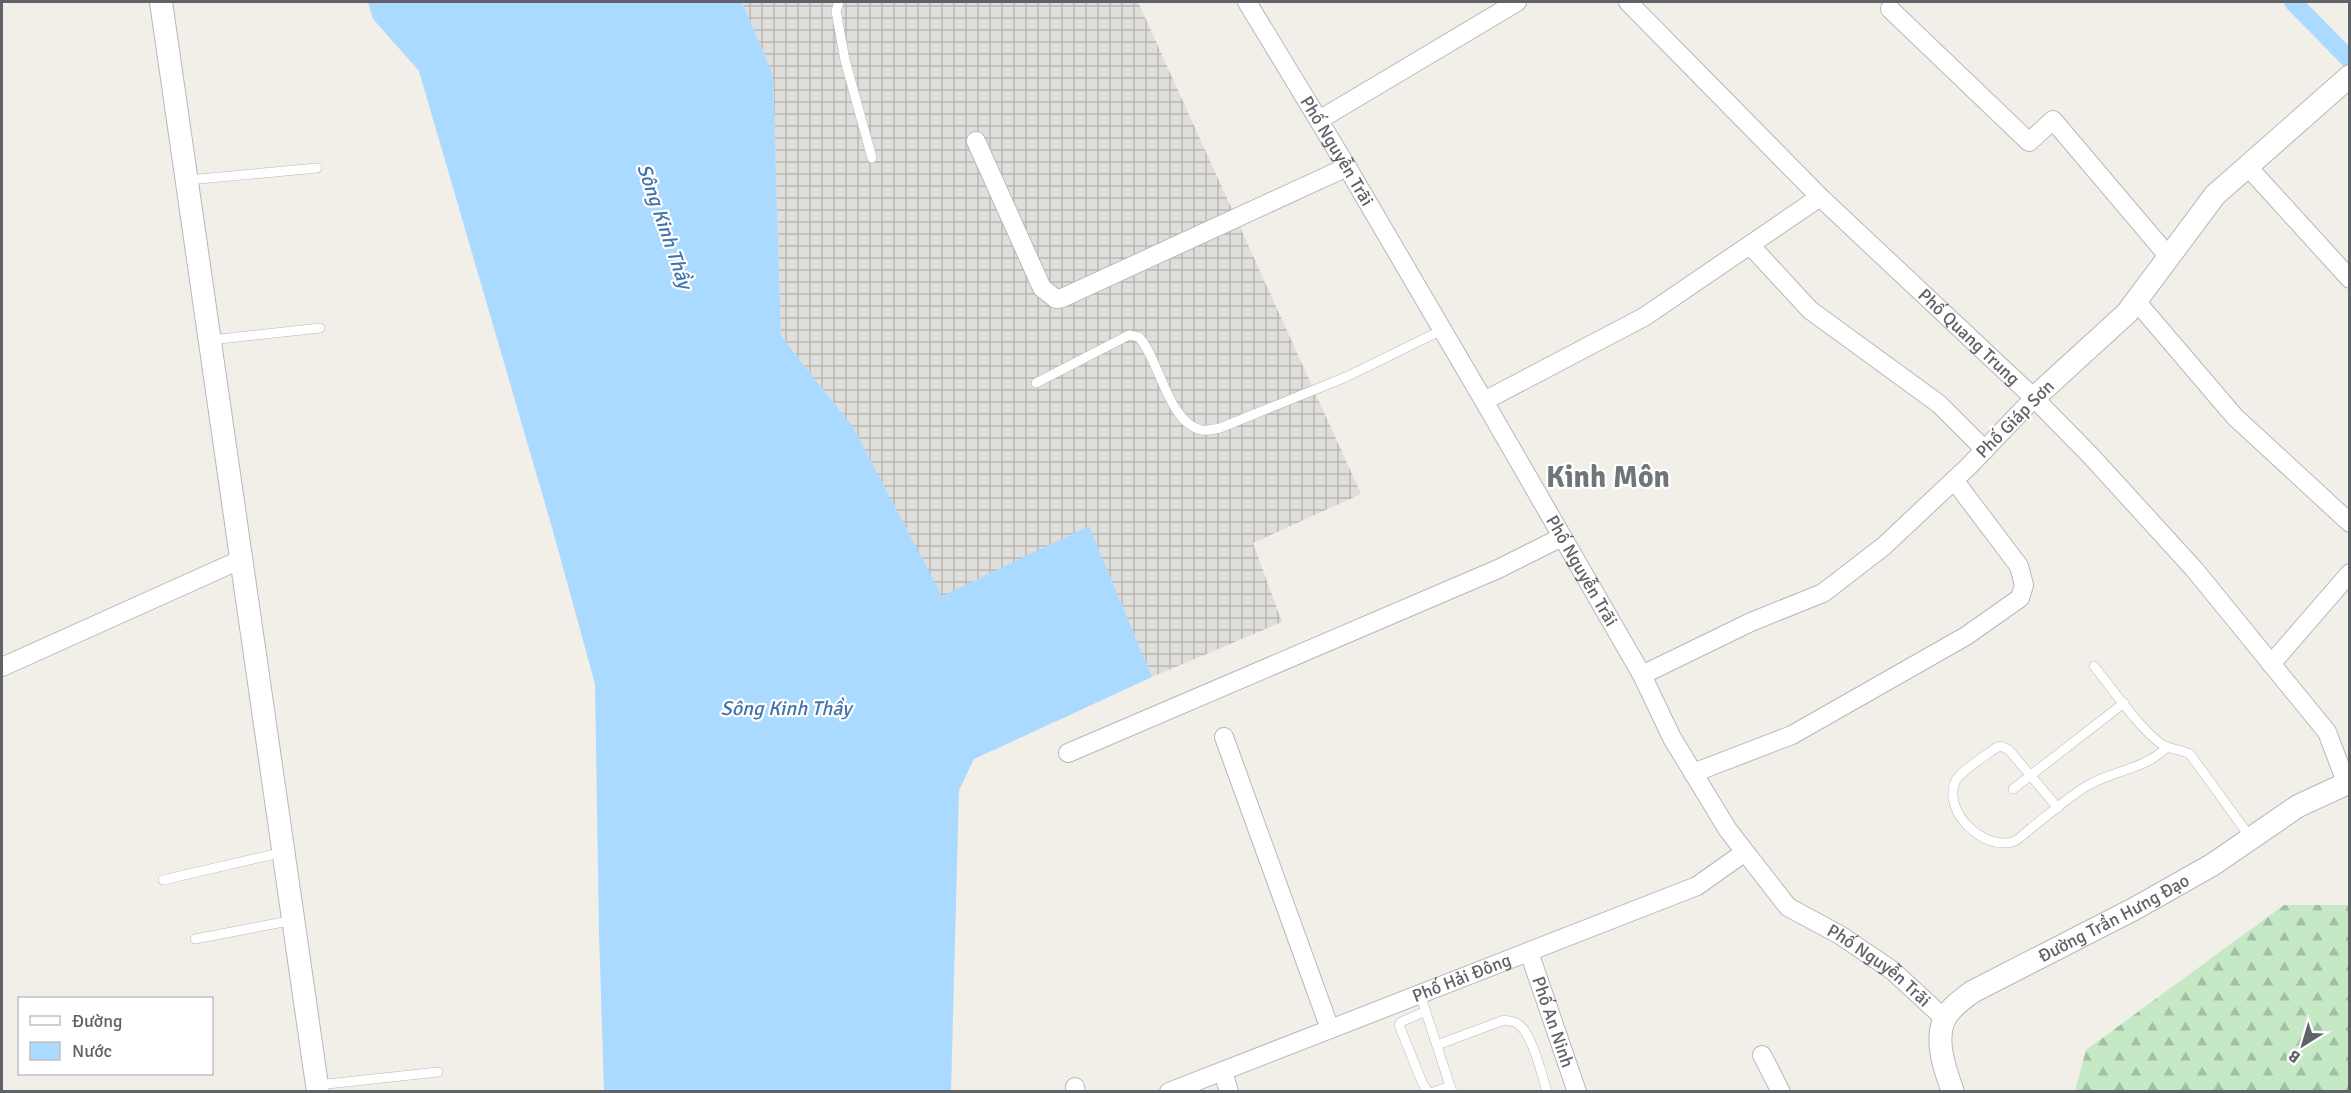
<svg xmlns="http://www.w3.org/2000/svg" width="2351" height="1093" font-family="Signika,sans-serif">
<defs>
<pattern id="industrial-grid" width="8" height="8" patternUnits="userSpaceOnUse" patternTransform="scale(1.5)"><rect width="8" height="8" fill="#e0deda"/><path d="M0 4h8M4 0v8" fill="none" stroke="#b9b8b5"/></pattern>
<pattern id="forest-firs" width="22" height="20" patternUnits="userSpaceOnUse" patternTransform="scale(1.5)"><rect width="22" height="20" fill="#c5e8c5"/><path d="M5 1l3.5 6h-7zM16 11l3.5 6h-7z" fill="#a3c0a4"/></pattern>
</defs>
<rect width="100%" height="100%" fill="#f1efe8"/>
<path fill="url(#industrial-grid)" d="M 742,2 L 1138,2 L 1361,494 L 1253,543 L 1282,622 L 1152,677 L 1089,527 L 942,597 L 853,427 L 781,336 L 773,75 Z"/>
<path fill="url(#forest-firs)" d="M 2284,905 L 2349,905 L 2349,1091 L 2075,1091 L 2086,1050 Z"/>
<path fill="#aadaff" d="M 368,2 L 742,2 L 773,75 L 781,336 L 853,427 L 942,596 L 1089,526 L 1152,677 L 974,759 L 959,790 L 951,1091 L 604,1091 L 599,932 L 595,684 L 551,524 L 419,71 L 373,19 Z"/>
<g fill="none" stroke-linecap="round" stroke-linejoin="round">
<path stroke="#aadaff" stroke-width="18" d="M 2293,2 L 2350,60"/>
<g stroke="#b5b8bc" stroke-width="10">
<g id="service">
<path d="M 839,2 L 836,11 L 845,60 L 872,158"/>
<path d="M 188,180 L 317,168"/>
<path d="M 210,340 L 320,328"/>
<path d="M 1036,383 L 1129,335 L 1139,337 C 1160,361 1168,422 1201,430 C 1207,431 1214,429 1220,428 L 1346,377 L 1442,330"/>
<path d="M 2094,666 C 2110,686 2146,738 2167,747 C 2175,750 2182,750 2190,754 L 2250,837"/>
<path d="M 2013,789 L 2124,703"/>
<path d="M 2058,808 L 2009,750 L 2001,746 L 1997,747 C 1987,755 1960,771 1955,782 C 1943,812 1983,850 2012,842 C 2018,841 2025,833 2030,829 C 2048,815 2066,799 2085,787 C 2112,770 2145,770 2167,747"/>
<path d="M 163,880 L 284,852"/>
<path d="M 195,939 L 294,920"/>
<path d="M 1420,994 L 1452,1092"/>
<path d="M 1426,1011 L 1401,1022 L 1399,1025 L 1422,1082 L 1428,1092"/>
<path d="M 1437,1045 L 1504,1020 C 1509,1021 1514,1021 1518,1024 C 1532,1033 1542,1075 1547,1092"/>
<path d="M 318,1085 L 438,1072"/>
<path d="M 1434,1092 L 1450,1086"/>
</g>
</g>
<g stroke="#b5b8bc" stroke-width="20">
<g id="minor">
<path id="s1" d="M 1247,2 L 1347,167 L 1484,401 L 1642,675 L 1672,738 L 1728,830 L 1788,907 L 1840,935 L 1893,971 L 1945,1019"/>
<path id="s2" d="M 1628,2 L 1820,197 L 2034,398 L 2090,455 L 2194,569 L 2327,732 L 2346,782"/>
<path d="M 1890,9 L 2029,142 L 2053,120 L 2169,257"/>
<path d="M 1319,120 L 1517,2"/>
<path d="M 976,141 L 1042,288 L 1056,299 L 1062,298 L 1347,167"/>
<path d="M 2248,167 L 2350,279"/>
<path d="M 1750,245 L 1810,310 L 1939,404 L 1985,450"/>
<path d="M 2136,301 L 2235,417 L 2350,523"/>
<path d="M 1484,401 L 1644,317 L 1820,197"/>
<path d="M 2271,664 L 2350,573"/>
<path d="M 2,667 L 242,559"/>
<path d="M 1642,675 L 1751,622 L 1823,593 L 1884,546 L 1969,466 L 2034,398"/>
<path d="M 1224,737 L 1330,1029"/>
<path d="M 1068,753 L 1498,569 L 1562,537"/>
<path d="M 1693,773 L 1792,735 L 1966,636 L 2020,598 L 2024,585 L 2019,566 L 1954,480"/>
<path id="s3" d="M 1529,952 L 1577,1092"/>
<path d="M 1762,1055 L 1781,1092"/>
<path d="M 1223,1071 L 1229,1092"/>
<path d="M 1075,1087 L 1076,1092"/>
<path id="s4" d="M 1169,1092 L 1697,886 L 1745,852"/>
</g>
</g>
<g stroke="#b5b8bc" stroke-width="24">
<g id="tertiary">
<path d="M 161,2 L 318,1092"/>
<path d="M 2034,398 L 2127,313 L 2215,195 L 2350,76"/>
<path id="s5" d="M 1953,1092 C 1945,1070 1934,1040 1945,1018 C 1951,1007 1963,999 1972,992 L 2134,909 L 2212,865 L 2298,806 L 2350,782"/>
</g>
</g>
<use href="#service" stroke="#fff" stroke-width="9"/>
<use href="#minor" stroke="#fff" stroke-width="18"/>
<use href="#tertiary" stroke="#fff" stroke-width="22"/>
</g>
<g text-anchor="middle" stroke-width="4.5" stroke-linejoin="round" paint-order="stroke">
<g font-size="18" fill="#5f6368" stroke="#fff">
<text dy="6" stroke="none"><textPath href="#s1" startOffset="174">Phố Nguyễn Trãi</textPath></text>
<text dy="6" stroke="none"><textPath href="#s2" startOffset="478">Phố Quang Trung</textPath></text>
<text transform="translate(2015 419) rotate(-45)" y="6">Phố Giáp Sơn</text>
<text dy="6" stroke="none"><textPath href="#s1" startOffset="660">Phố Nguyễn Trãi</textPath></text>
<text dy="6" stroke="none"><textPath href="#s5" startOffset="274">Đường Trần Hưng Đạo</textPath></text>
<text dy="6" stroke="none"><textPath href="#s1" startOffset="1164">Phố Nguyễn Trãi</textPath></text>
<text dy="6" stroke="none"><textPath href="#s4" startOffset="314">Phố Hải Đông</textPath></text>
<text dy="6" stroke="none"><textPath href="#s3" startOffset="74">Phố An Ninh</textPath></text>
</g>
<g font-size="20" font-style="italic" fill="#4174aa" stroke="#fff">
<text transform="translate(665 226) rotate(71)" y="7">Sông Kinh Thầy</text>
<text x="786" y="715">Sông Kinh Thầy</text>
</g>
<g font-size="30" font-weight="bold" fill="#70757a" stroke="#fff">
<text x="1608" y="487">Kinh Môn</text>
</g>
</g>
<rect width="2351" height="1093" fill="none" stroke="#5f6368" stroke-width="6"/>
<rect x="18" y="997" width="195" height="78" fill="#ffffff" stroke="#bfc1c3" stroke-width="1.5"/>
<rect x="30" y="1016" width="30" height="9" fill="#ffffff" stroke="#bfc1c3" stroke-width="1.5"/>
<text x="72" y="1027" font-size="18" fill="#5f6368">Đường</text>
<rect x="30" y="1042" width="30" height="18" fill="#aadaff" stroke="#bfc1c3" stroke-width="1.5"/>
<text x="72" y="1057" font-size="18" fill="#5f6368">Nước</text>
<g transform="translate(2303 1045) rotate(217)" stroke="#ffffff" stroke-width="4.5" paint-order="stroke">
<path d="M0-4.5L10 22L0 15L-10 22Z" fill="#5f6368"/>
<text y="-9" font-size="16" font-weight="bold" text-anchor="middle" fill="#5f6368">B</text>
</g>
</svg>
